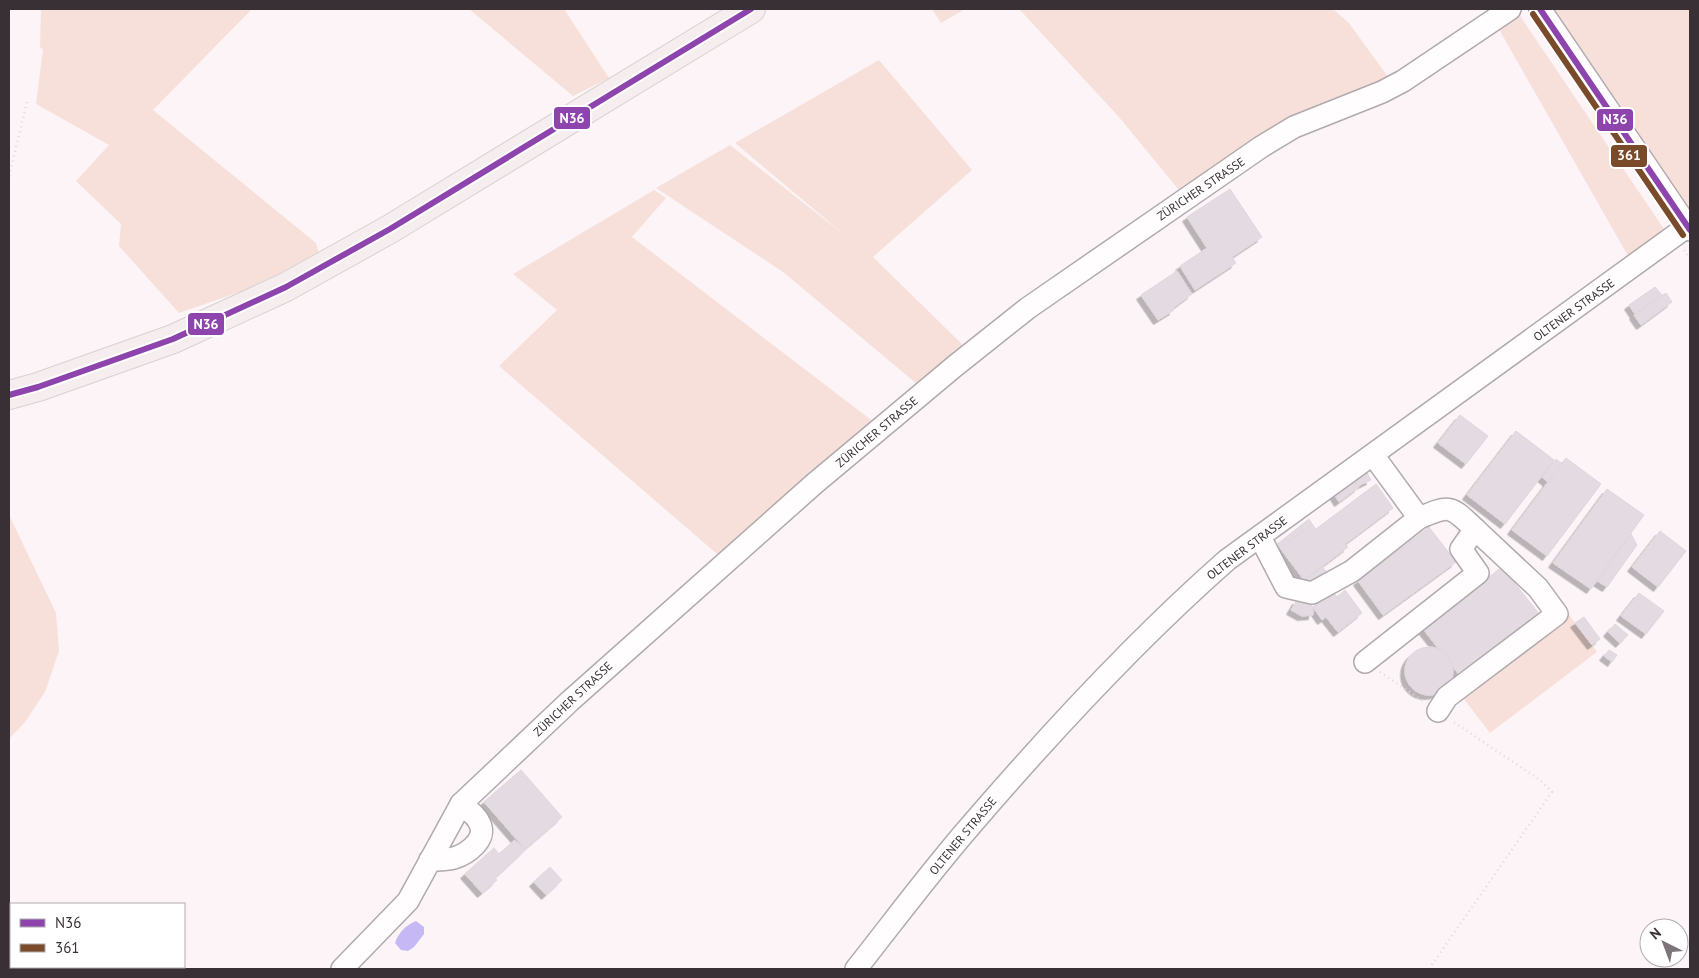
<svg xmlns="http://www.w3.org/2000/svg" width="1699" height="978" font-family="'PT Sans',sans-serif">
<defs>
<filter id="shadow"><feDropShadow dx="-4.5" dy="4.5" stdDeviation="0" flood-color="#0004"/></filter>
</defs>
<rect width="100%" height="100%" fill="#fcf4f7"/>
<g fill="#f7e0da">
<path d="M 41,9 L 252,9 L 153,110 L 316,243 L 319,254 L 248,289 L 179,313 L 119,246 L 121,224 L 76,181 L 109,145 L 36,104 L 43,49 L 40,48 Z"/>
<path d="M 469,9 L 564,9 L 609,78 L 573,96 Z"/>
<path d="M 932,9 L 965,9 L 941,23 Z"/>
<path d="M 1019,9 L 1333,9 L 1349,23 L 1391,81 L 1183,195 L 1119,117 Z"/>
<path d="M 1551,9 L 1690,9 L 1690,214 Z"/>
<path d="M 1516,10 L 1668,235 L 1631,261 L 1496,24 Z"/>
<path d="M 879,60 L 972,170 L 873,257 L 969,351 L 923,389 L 783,272 L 656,188 L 730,145 L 847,237 L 735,143 Z"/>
<path d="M 654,190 L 666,198 L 632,237 L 879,426 L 724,560 L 499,366 L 557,310 L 513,274 Z"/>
<path d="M 9,515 L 56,613 L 59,651 L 45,692 L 25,722 L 9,739 Z"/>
<path d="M 1567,612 L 1597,652 L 1490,733 L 1460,694 Z"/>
</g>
<path fill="#c6b8f4" d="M 416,921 L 424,927 L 424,934 L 414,947 L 408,951 L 401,950 L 395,943 C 398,933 406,925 416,921 Z"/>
<g fill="#e3dbe1" stroke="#ded7dc" filter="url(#shadow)">
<path d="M 1230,189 L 1262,237 L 1232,257 L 1236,263 L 1195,290 L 1180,266 L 1207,248 L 1187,217 Z"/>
<path d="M 1177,271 L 1192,294 L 1173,308 L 1174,310 L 1158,320 L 1141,295 Z"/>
<path d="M 1655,287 L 1662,295 L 1635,314 L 1629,305 Z"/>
<path d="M 1666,293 L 1672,302 L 1641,325 L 1634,315 Z"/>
<path d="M 1460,415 L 1488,436 L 1466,464 L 1438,443 Z"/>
<path d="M 1516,431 L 1554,460 L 1505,524 L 1467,495 Z"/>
<path d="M 1566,458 L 1601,484 L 1547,556 L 1512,530 Z"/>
<path d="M 1556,459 L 1562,464 L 1548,482 L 1542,477 Z"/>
<path d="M 1367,473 L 1371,480 L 1358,486 L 1354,479 Z"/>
<path d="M 1354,479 L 1359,487 L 1339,502 L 1334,494 Z"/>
<path d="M 1376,484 L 1393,508 L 1345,544 L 1348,547 L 1304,580 L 1277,544 L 1285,538 L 1288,542 L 1312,524 L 1316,529 Z"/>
<path d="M 1607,489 L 1644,515 L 1591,589 L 1553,563 Z"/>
<path d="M 1309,519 L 1312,524 L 1288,542 L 1285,538 Z"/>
<path d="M 1429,527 L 1456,562 L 1383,615 L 1358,581 Z"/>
<path d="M 1660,531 L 1686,551 L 1658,587 L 1632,567 Z"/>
<path d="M 1631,534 L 1637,545 L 1607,587 L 1597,581 Z"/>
<path d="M 1322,567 L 1326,571 L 1307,585 L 1304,580 Z"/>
<path d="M 1502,567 L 1543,619 L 1464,681 L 1423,629 Z"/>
<path d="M 1345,590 L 1362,613 L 1338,632 L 1326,617 L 1322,620 L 1313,607 L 1332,591 L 1337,597 Z"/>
<path d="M 1639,593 L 1664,611 L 1646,634 L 1621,616 Z"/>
<path d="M 1297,600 L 1310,604 L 1313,607 L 1313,615 L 1302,616 L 1291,610 Z"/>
<path d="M 1584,617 L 1600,639 L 1592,645 L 1575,623 Z"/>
<path d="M 1615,624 L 1628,635 L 1620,643 L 1608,632 Z"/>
<circle cx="1429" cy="671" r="24"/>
<path d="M 1609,650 L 1617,655 L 1612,662 L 1604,656 Z"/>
<path d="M 521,770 L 562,817 L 525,849 L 484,802 Z"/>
<path d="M 515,840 L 525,850 L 495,878 L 497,880 L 482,893 L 465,874 L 494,848 L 499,854 Z"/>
<path d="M 550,867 L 562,880 L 546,895 L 534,882 Z"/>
</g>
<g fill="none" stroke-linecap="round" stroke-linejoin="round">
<g stroke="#b1aaad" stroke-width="24">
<g id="minor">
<path d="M 1540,9 L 1690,230"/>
<path d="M 1260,537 L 1286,587 L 1312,593 L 1352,571 L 1419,518"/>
<path d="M 1365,662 L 1478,573 L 1461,549 L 1475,529 C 1450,505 1450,505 1419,518 L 1373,455"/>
<path d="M 1438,711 L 1447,697 L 1557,614 L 1538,588 L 1475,529"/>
<path d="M 430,860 C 438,860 446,860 454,858 C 467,854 487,840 480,824 C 477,816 468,810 461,804"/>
<path d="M 342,969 L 408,901 L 461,804 L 570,701 L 814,484 L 955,366 L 1028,308 L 1261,147 L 1294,127 L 1382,92 L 1403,81 L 1510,9"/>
<path d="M 856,969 C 894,921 931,871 972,824 C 1052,731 1135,641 1227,560 L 1688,226"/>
</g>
</g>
<g stroke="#d7d2d3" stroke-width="30">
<path id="major" d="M 9,395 L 38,387 L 173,339 L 286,287 L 390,229 L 751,9"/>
</g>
<g stroke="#dddadb" stroke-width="2.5" stroke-dasharray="1 4" stroke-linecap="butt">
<path d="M 9,176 L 27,102"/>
<path d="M 1684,250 L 1690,259"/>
<path d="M 1380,672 L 1423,701"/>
<path d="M 1429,969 L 1552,792 L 1540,780 L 1452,721"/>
</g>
<use href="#minor" stroke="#fffdfe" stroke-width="21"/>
<use href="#major" stroke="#f6edee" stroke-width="28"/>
<g stroke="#fff" stroke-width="10">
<g id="bus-1">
<path d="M 1540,9 L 1690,230"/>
<path d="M 9,395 L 38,387 L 173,339 L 286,287 L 390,229 L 751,9"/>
</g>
</g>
<g stroke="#fff" stroke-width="10">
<path id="bus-2" d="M 1533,14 L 1683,235"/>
</g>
<use href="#bus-1" stroke="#8e44ad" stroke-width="6"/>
<use href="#bus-2" stroke="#7a4b2a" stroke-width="6"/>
</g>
<g text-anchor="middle" stroke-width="4" stroke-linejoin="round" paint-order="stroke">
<g font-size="12" fill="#393035" stroke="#fff">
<text transform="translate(1201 189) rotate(-34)" y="4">ZÜRICHER STRASSE</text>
<text transform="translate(1574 310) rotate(-36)" y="4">OLTENER STRASSE</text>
<text transform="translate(877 432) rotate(-40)" y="4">ZÜRICHER STRASSE</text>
<text transform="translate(1247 548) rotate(-37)" y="4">OLTENER STRASSE</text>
<text transform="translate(573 699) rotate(-43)" y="4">ZÜRICHER STRASSE</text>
<text transform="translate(963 836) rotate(-50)" y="4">OLTENER STRASSE</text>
</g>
</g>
<g stroke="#fff" stroke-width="2">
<rect x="553" y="106" width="38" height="24" rx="5" fill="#8e44ad"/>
<rect x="1596" y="108" width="38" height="24" rx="5" fill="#8e44ad"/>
<rect x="1610" y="144" width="38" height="24" rx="5" fill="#7a4b2a"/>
<rect x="187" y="312" width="38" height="24" rx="5" fill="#8e44ad"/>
</g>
<g font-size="14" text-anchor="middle" font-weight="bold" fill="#fff">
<text x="572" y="123">N36</text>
<text x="1615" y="124">N36</text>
<text x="1629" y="160">361</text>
<text x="206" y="329">N36</text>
</g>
<rect width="1699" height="978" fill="none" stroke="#393035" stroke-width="20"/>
<rect x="10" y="903" width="175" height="65" fill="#ffffff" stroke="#b0acae"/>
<rect x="20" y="919" width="25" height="8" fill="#8e44ad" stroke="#b0acae"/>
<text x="55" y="928" font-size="15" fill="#393035">N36</text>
<rect x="20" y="944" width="25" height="8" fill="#7a4b2a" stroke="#b0acae"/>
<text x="55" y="953" font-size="15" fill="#393035">361</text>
<g transform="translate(1664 943) rotate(318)"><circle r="24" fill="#ffffff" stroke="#b0acae"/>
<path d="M0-4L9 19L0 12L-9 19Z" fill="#7d7579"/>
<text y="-8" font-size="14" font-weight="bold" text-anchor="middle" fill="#393035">N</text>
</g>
</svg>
